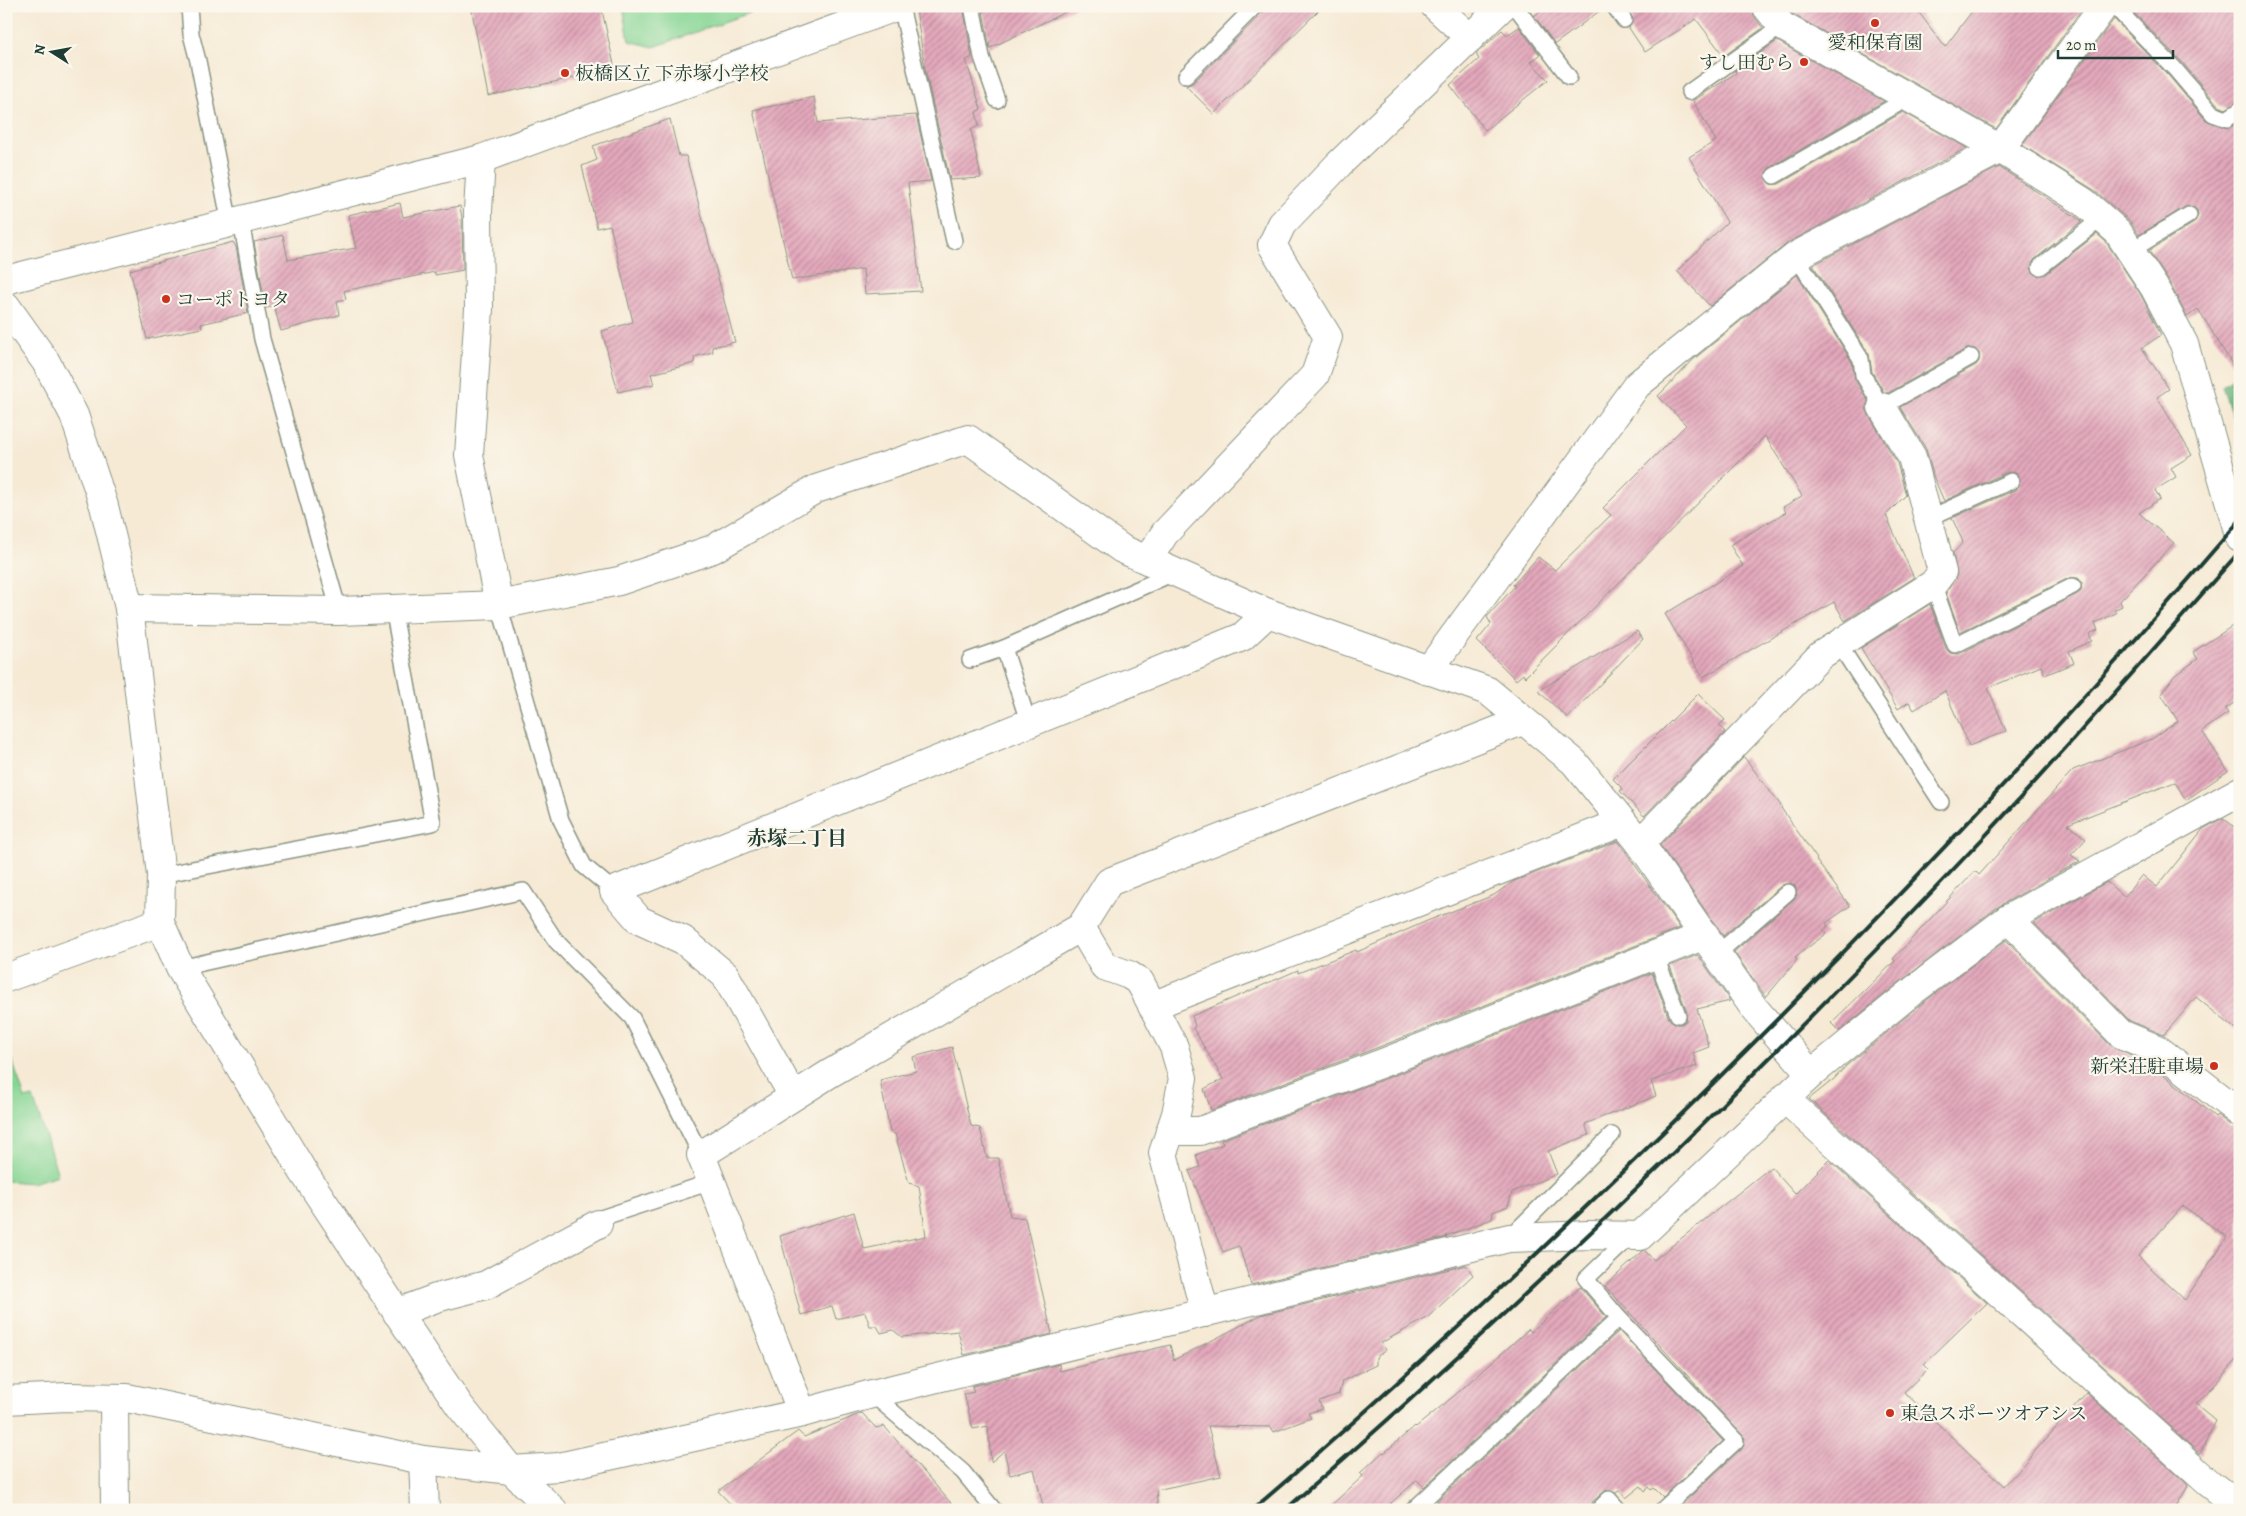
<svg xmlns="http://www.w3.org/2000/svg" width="2246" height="1516" font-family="Alegreya,'Noto Serif JP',serif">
<defs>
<pattern id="forest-firs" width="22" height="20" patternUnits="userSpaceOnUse" patternTransform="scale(1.25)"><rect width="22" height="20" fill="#6cb67e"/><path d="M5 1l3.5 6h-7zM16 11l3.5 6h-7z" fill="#589568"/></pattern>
<pattern id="building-hatch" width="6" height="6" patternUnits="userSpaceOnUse" patternTransform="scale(1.25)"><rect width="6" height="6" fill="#e4a8bc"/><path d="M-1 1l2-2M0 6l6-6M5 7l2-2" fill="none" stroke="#b88a9a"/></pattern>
</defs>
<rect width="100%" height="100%" fill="#fbf7ec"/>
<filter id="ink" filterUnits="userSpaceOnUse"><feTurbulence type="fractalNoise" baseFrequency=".02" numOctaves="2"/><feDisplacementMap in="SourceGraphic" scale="10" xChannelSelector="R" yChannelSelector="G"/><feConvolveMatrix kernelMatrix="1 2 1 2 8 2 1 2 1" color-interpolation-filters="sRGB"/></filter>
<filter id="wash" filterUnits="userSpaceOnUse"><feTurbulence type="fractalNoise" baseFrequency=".0096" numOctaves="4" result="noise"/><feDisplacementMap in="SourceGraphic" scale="20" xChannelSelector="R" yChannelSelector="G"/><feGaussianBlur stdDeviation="1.12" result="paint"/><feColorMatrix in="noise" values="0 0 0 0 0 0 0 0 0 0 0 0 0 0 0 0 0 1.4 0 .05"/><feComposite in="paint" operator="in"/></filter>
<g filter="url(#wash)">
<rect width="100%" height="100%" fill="#f6ead5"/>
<g fill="#86d594" stroke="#528964">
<path d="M 623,6 L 768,6 L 654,47 L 629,41 Z"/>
<path d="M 6,1048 L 8,1048 L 25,1099 L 33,1097 L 58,1175 L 32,1183 L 6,1181 Z"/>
</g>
<path fill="url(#forest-firs)" stroke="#467a59" d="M 2232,378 L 2240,390 L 2240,424 L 2236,427 L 2222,386 Z"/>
<g id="blocks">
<g fill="url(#building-hatch)" fill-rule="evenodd">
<path d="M 471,6 L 601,6 L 615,69 L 488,96 Z"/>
<path d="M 934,6 L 963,6 L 972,57 L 966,60 L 981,109 L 976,112 L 979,126 L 971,130 L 981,178 L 950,180 L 925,69 L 916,9 Z"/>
<path d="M 982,6 L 1078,6 L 990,48 Z"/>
<path d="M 1265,6 L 1323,6 L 1214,114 L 1186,86 L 1193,83 L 1262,13 Z"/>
<path d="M 1548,6 L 1605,6 L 1605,7 L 1555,44 L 1534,16 Z"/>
<path d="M 1626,6 L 1751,6 L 1754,16 L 1763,28 L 1724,56 L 1696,19 L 1645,52 L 1629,28 L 1633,19 Z"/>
<path d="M 1786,6 L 1914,6 L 1945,47 L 1976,6 L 2084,6 L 1996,129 L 1792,14 Z"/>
<path d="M 2127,6 L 2240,6 L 2240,101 L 2226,109 L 2219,106 L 2182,62 Z"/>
<path d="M 2114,19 L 2168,75 L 2206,120 L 2228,128 L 2240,122 L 2240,377 L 2198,309 L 2187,317 L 2168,280 L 2149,251 L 2194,223 L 2198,215 L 2197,210 L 2193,207 L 2185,207 L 2139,235 L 2129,220 L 2094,190 L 2022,145 Z"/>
<path d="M 1519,27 L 1540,55 L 1531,62 L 1548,80 L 1485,130 L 1450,85 L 1479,59 L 1476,54 L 1502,30 L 1507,35 Z"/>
<path d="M 1777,41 L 1884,101 L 1769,168 L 1765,177 L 1770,184 L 1779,184 L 1903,112 L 1967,148 L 1789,242 L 1710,306 L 1677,271 L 1727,222 L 1689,157 L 1716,141 L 1693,101 L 1736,73 L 1735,71 Z"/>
<path d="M 814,97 L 818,123 L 916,115 L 931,181 L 908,183 L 921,291 L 865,294 L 863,269 L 792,280 L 753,110 Z"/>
<path d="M 670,119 L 679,156 L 686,156 L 735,342 L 712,347 L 713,352 L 694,357 L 695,363 L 651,374 L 654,384 L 618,392 L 602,331 L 633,322 L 610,225 L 597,228 L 582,166 L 597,160 L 593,146 Z"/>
<path d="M 1999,167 L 2082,221 L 2034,260 L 2031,268 L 2036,275 L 2046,274 L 2097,234 L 2106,242 L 2141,295 L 2161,335 L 2142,348 L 2169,389 L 2157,397 L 2192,455 L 2171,468 L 2176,477 L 2155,490 L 2160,499 L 2139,513 L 2174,543 L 2120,601 L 2122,606 L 2114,610 L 2116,613 L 2095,623 L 2098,630 L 2089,634 L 2092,641 L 2069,651 L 2074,663 L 2045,675 L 2041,666 L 1988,688 L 2006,731 L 1969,746 L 1945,691 L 1914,710 L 1909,702 L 1898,709 L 1861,648 L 1930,604 L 1946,649 L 1950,653 L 1959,654 L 2077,594 L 2081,591 L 2082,582 L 2078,578 L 2069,578 L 1960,632 L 1946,593 L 1957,575 L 1953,553 L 1963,542 L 1952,518 L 2015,490 L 2019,486 L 2020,478 L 2016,473 L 2007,472 L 1944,501 L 1934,478 L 1926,449 L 1900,407 L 1976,365 L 1979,361 L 1979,353 L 1975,349 L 1966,349 L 1888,393 L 1884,392 L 1872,372 L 1869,354 L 1813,265 Z"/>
<path d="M 400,203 L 403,217 L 460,206 L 462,218 L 463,270 L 435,275 L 435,272 L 344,291 L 346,299 L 337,301 L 339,315 L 281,331 L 274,306 L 266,308 L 254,242 L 283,235 L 288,260 L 356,248 L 348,215 Z"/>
<path d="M 233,242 L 236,247 L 248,313 L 201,324 L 202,328 L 147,339 L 130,270 Z"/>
<path d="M 1797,275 L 1852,362 L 1855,379 L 1868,401 L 1866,408 L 1869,415 L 1897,463 L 1906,495 L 1886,515 L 1914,578 L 1845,621 L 1834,602 L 1703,677 L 1665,614 L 1743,566 L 1730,545 L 1786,512 L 1783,507 L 1802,496 L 1765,436 L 1525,677 L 1523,674 L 1516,680 L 1477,641 L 1491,624 L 1487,617 L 1515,586 L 1513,585 L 1538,557 L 1555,570 L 1611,515 L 1603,508 L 1686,425 L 1658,396 L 1694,359 Z"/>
<path d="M 2240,621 L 2240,699 L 2225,709 L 2228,713 L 2202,731 L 2228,771 L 2186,800 L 2175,782 L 2068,824 L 2086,839 L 2071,855 L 2080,861 L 1999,906 L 1905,978 L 1839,1031 L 1831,1023 L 1895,961 L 1893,959 L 1975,871 L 1979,875 L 2073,770 L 2152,739 L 2178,721 L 2161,694 L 2175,675 L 2198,659 L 2193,652 Z"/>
<path d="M 1637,631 L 1643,639 L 1568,718 L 1538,691 Z"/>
<path d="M 1698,694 L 1725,720 L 1719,725 L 1725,732 L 1644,816 L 1620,791 L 1623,789 L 1613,779 Z"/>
<path d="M 1744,757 L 1782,807 L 1781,808 L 1817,859 L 1816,860 L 1850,906 L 1826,923 L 1828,926 L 1823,930 L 1826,934 L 1795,957 L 1797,960 L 1766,997 L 1734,952 L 1794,899 L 1797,895 L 1795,886 L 1791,883 L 1782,885 L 1723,936 L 1660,845 Z"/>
<path d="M 2223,818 L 2240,831 L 2240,1033 L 2196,997 L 2164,1035 L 2130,1021 L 2034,923 L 2107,882 L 2124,897 L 2142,875 L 2157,887 L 2203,829 Z"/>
<path d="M 1618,841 L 1680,928 L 1379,1047 L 1211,1110 L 1204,1089 L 1223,1079 L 1193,1028 L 1195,1026 L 1192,1016 L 1298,970 L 1298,973 L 1356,950 L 1357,952 L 1427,921 L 1494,895 L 1514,881 Z"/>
<path d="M 2006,940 L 2110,1045 L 2151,1064 L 2215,1117 L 2217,1115 L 2230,1125 L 2240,1128 L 2240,1357 L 2196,1404 L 2216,1421 L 2200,1454 L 1809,1099 L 1834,1079 L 1846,1066 L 1924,1002 ZM 2183,1206 L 2227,1237 L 2185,1300 L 2138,1256 Z"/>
<path d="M 1698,955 L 1730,1001 L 1697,1009 L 1709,1047 L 1693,1053 L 1697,1066 L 1651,1081 L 1656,1096 L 1585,1124 L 1589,1135 L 1548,1151 L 1557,1174 L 1512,1192 L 1508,1206 L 1493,1212 L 1492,1219 L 1446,1236 L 1447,1237 L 1251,1285 L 1239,1246 L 1223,1252 L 1189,1171 L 1200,1167 L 1196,1155 L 1223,1144 L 1221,1140 L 1390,1077 L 1652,973 L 1669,1019 L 1676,1024 L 1682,1024 L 1686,1021 L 1687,1012 L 1670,966 Z"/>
<path d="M 952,1047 L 971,1126 L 980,1128 L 987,1158 L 998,1158 L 1010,1216 L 1025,1218 L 1052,1334 L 964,1355 L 958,1331 L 902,1337 L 893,1330 L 881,1333 L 877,1326 L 870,1326 L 865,1312 L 836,1319 L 832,1306 L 801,1315 L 780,1236 L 854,1212 L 864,1249 L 926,1236 L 919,1186 L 909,1183 L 895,1134 L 890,1132 L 880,1080 L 916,1071 L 913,1057 Z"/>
<path d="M 1829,1160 L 1987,1303 L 1924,1364 L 1928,1369 L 1904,1392 L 2004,1486 L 2087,1393 L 2186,1483 L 2188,1486 L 2174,1510 L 1676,1510 L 1742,1448 L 1745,1438 L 1605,1286 L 1644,1250 L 1654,1260 L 1771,1167 L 1795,1194 Z"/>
<path d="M 1466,1265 L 1473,1275 L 1427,1318 L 1381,1343 L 1386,1350 L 1376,1357 L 1376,1365 L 1342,1381 L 1339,1394 L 1319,1401 L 1322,1409 L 1308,1413 L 1311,1418 L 1274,1432 L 1271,1427 L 1208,1426 L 1221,1476 L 1156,1490 L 1158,1510 L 1044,1510 L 1034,1469 L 1010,1475 L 1004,1451 L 991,1462 L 988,1426 L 973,1429 L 964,1394 L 974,1392 L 972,1386 L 1059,1364 L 1060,1371 L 1170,1345 L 1174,1360 L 1261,1315 Z"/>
<path d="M 1580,1287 L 1606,1317 L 1424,1487 L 1417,1480 L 1383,1510 L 1326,1510 L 1363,1476 L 1360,1473 L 1383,1452 L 1384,1453 L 1415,1426 L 1416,1427 L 1455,1395 L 1529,1329 L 1531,1332 Z"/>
<path d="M 1619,1331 L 1723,1441 L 1663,1497 L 1654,1488 L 1651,1490 L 1649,1487 L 1645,1491 L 1641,1486 L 1626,1498 L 1620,1490 L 1616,1493 L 1606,1490 L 1591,1503 L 1589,1510 L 1445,1510 L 1437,1501 Z"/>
<path d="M 862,1413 L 876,1428 L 884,1426 L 957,1510 L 736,1510 L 718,1491 L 798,1431 L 804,1437 Z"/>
</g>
</g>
</g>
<g filter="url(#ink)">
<use href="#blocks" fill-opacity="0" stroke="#8a9484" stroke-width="1"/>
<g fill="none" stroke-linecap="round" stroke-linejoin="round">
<g stroke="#8a9484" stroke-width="18">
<g id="service">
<path d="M 189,6 L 191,34 L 198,61 L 230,224"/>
<path d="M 901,6 L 954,241"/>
<path d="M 972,6 L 982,57 L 997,100"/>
<path d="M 1515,6 L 1569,77"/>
<path d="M 1614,6 L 1624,20"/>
<path d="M 2114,6 L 2175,69 L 2213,114 L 2227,119 L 2240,110"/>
<path d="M 1186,76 L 1255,6"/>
<path d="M 1689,92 L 1782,26"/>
<path d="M 1774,176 L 1910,97"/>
<path d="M 241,221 L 262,339 L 339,611"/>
<path d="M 2130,251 L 2189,215"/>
<path d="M 1796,256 L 1861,359 L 1863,375 L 1882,407 L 1971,357"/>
<path d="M 2040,267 L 2102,218"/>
<path d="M 1929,518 L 2011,481"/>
<path d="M 1933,584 L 1955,645 L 2073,586"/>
<path d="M 499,605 L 561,820 L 584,866 L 614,891"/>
<path d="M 1838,643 L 1941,802"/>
<path d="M 1004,648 L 1029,724"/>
<path d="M 970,660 L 1004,648 L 1176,572"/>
<path d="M 161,875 L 433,823 L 393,608"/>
<path d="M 1655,954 L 1678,1015"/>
<path d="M 1717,954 L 1788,892"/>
<path d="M 180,968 L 523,891 L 556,941 L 632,1018 L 701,1155"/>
<path d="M 598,1224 L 601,1218 L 711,1182"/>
<path d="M 1630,1237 L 1586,1279 L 1619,1318 L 1736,1441 L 1662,1510"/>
<path d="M 1509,1238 L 1612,1135"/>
<path d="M 872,1394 L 963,1472 L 994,1510"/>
<path d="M 1413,1510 L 1619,1318"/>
<path d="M 1598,1510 L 1609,1499 L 1619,1510"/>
</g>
</g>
<g stroke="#8a9484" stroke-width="30">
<g id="minor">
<path d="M 1435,6 L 1470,38"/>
<path d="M 1766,6 L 1782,26 L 2000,149 L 2084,202 L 2118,232 L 2154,287 L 2184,344 L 2240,538"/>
<path d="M 481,159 L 478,211 L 479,309 L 469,455 L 499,605"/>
<path d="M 6,280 L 481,159 L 898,6"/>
<path d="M 6,306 L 46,362 L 74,415 L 104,506 L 129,608 L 161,875 L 160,922 L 180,968 L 304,1173 L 459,1405 L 511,1470 L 553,1510"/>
<path d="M 1147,560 L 1165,533 L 1315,375 L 1328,337 L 1272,245 L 1282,224 L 1339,164 L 1503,6"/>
<path d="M 129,608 L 339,611 L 499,605 L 619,581 L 713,549 L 816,489 L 968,439 L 1122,549 L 1268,613 L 1488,691 L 1574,762 L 1640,843 L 1754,1008 L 1811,1074"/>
<path d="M 1428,671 L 1637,385 L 1796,256 L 2000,149 L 2104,6"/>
<path d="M 1640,843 L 1821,655 L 1933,584 L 1942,572 L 1912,457 L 1882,407"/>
<path d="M 2008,919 L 2121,1034 L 2159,1050 L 2240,1113"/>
<path d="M 1081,927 L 1104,966 L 1129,975 L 1140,982 L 1174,1047 L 1183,1078 L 1176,1114 L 1163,1153 L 1205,1313"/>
<path d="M 6,978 L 160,922"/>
<path d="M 1152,1006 L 1623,822"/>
<path d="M 793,1096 L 725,975 L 683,940 L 639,920 L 614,891 L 1242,637 L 1268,613"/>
<path d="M 1784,1098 L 2209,1483 L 2240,1507"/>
<path d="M 1170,1131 L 1200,1131 L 1385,1062 L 1705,935"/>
<path d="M 397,1313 L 436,1298 L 486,1285 L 598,1224"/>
<path d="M 114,1398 L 115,1510"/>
<path d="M 6,1400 L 67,1397 L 127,1398 L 423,1460 L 511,1470 L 559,1467 L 802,1413 L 872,1394 L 1509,1238 L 1589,1235 L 1640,1236 L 1811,1074 L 1914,990 L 2008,919 L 2240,791"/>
<path d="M 802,1413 L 701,1155 L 829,1074 L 1081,927 L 1109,882 L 1522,721"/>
<path d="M 423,1460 L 425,1510"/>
</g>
</g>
<g stroke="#8a9484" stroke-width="30">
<path id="trunk" d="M 2238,1510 L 2240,1506"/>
</g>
<use href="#service" stroke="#fff" stroke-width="15"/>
<use href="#minor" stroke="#fff" stroke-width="28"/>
<use href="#trunk" stroke="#fff" stroke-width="28"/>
<g stroke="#1f3d34" stroke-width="4">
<path d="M 1252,1510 C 1388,1395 1518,1273 1646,1149 C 1853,948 2052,739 2240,520"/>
<path d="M 1285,1510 C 1530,1298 1763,1071 1986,835 C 2073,742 2156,646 2240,551"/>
</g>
</g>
</g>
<g fill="#c8321e" stroke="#fbf7ec" stroke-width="2">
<circle cx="1875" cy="23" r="5"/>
<circle cx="1804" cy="62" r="5"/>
<circle cx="565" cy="73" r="5"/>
<circle cx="166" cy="299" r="5"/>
<circle cx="2214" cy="1066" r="5"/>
<circle cx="1890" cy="1413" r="5"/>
</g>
<g text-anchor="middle" stroke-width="4.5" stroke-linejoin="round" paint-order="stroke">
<g font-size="19" fill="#1f3d34" stroke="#fbf7ec" text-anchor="start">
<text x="1875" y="49" text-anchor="middle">愛和保育園</text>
<text x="1794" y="69" text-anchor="end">すし田むら</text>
<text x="575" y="80">板橋区立 下赤塚小学校</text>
<text x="176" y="306">コーポトヨタ</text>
<text x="2204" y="1073" text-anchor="end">新栄荘駐車場</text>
<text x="1900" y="1420">東急スポーツオアシス</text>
</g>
<g font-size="20" font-weight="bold" fill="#1f3d34" stroke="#fbf7ec">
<text x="797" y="845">赤塚二丁目</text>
</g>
</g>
<rect width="2246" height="1516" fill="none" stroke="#fbf7ec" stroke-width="25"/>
<g transform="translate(52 52) rotate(281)" stroke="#fbf7ec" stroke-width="4" paint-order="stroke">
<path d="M0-4L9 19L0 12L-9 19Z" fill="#1f3d34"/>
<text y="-8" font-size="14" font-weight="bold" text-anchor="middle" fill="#1f3d34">N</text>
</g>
<path d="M2058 50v8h115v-8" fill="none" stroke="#1f3d34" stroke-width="2.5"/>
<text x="2066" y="50" font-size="15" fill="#1f3d34" stroke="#fbf7ec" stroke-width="4" paint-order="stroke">20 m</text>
</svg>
